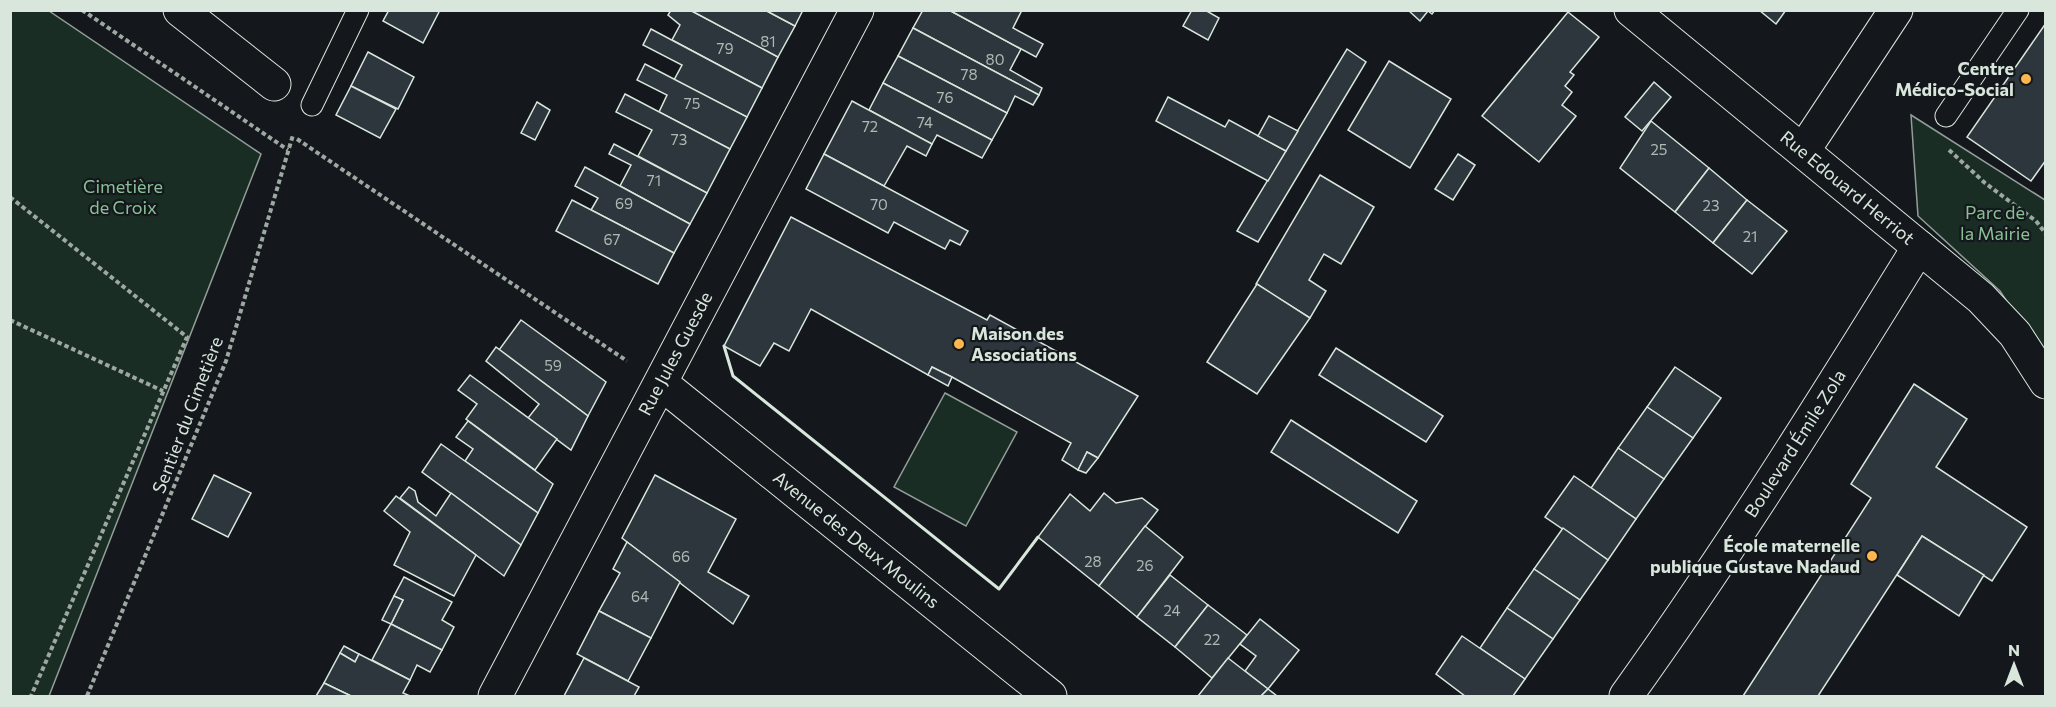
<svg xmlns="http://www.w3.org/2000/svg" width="2056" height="707" font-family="Commissioner,sans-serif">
<rect width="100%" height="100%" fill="#14181c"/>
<g fill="#1a2d24" stroke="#939e99" stroke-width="1.5">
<path d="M 10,11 L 49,11 L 261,154 L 49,696 L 11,696 Z"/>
<path d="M 1911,115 L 2045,200 L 2045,359 L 2000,291 L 1918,216 Z"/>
<path d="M 945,393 L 1017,432 L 966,526 L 894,487 Z"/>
</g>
<g fill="#2c363c" stroke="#d8e6dc" stroke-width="1.5">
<path d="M 389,10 L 440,10 L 423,43 L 383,21 Z"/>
<path d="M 671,10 L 690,10 L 778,57 L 762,88 L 672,40 L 680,25 L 668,15 Z"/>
<path d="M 690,10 L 765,10 L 795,26 L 778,57 Z"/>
<path d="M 765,10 L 803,10 L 795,26 Z"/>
<path d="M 923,10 L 949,10 L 1021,49 L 1010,70 L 1042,88 L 1039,95 L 913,28 Z"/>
<path d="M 949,10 L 1022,10 L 1013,28 L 1043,44 L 1036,57 Z"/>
<path d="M 1192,10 L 1205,10 L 1219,18 L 1208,40 L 1183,26 Z"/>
<path d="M 1408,10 L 1435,10 L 1432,14 L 1428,11 L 1420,21 Z"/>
<path d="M 1759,10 L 1786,10 L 1776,24 Z"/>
<path d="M 1568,12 L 1599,37 L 1570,72 L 1574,75 L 1565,86 L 1572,92 L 1562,105 L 1576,116 L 1539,162 L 1482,116 Z"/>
<path d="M 2046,23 L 2046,160 L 2031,181 L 1967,137 Z"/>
<path d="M 913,28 L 1039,95 L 1033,105 L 1015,96 L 1007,113 L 898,56 Z"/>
<path d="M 651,29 L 762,88 L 747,117 L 674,80 L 682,65 L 643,45 Z"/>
<path d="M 1347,49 L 1366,62 L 1258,242 L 1237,231 Z"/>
<path d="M 368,52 L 414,77 L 398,109 L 351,86 Z"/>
<path d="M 898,56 L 1007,113 L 992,140 L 883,83 Z"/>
<path d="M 1389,61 L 1451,99 L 1410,168 L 1348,130 Z"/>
<path d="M 645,64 L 747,117 L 730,149 L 659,112 L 667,95 L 637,80 Z"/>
<path d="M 1654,82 L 1671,97 L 1642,131 L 1625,117 Z"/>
<path d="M 883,83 L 992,140 L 982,158 L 937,135 L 932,144 L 869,110 Z"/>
<path d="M 351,86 L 396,109 L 380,138 L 336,115 Z"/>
<path d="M 625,94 L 730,149 L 707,193 L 638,156 L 652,130 L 616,112 Z"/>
<path d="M 1168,97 L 1225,127 L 1229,120 L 1286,151 L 1268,181 L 1156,121 Z"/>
<path d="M 852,101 L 932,144 L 926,156 L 907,146 L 884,186 L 824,154 Z"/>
<path d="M 537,102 L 550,110 L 535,140 L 521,133 Z"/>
<path d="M 1269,116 L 1298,131 L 1286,151 L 1258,136 Z"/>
<path d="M 1651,121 L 1709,168 L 1675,212 L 1620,168 Z"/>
<path d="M 614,144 L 707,193 L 690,224 L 620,186 L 631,165 L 609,154 Z"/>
<path d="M 824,154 L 968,231 L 960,245 L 950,240 L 945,249 L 894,222 L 888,233 L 806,189 Z"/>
<path d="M 1458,154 L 1475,165 L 1453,200 L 1435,189 Z"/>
<path d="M 585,167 L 690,224 L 674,253 L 591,210 L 598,198 L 575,186 Z"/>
<path d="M 1709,168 L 1747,200 L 1713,243 L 1675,212 Z"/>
<path d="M 1320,175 L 1374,207 L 1341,264 L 1324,254 L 1309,280 L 1326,291 L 1310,318 L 1256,284 Z"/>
<path d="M 572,200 L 674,253 L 658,284 L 556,231 Z"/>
<path d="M 1747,200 L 1787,231 L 1752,274 L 1713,243 Z"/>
<path d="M 791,217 L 987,320 L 990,315 L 1138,396 L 1098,458 L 1087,452 L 1078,470 L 1062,460 L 1071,443 L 952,377 L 932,367 L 928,375 L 811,309 L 789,351 L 774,343 L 760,366 L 724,346 Z"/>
<path d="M 1257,284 L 1310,318 L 1257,394 L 1207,362 Z"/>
<path d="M 521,320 L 606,382 L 588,416 L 499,350 Z"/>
<path d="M 496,347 L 588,416 L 571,450 L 528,418 L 539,404 L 486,361 Z"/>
<path d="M 1336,348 L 1443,416 L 1426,442 L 1319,375 Z"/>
<path d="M 932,367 L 952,377 L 948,386 L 928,375 Z"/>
<path d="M 1675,367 L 1721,398 L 1693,438 L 1647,407 Z"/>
<path d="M 470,375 L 557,439 L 535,470 L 466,419 L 477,404 L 458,390 Z"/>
<path d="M 1914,384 L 1967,419 L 1936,467 L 2027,527 L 1992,581 L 1922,536 L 1818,696 L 1743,696 L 1871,498 L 1851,484 Z"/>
<path d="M 1647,407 L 1693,438 L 1664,479 L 1618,448 Z"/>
<path d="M 1291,420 L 1417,501 L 1398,533 L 1271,452 Z"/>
<path d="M 468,421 L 553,484 L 538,513 L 465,461 L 473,449 L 456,437 Z"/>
<path d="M 441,444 L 538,513 L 521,545 L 422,472 Z"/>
<path d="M 1618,448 L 1664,479 L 1636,519 L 1591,488 Z"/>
<path d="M 1087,452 L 1098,458 L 1086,473 L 1078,470 Z"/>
<path d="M 214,475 L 251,493 L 228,537 L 192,519 Z"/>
<path d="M 655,475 L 736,519 L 708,572 L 749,596 L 733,624 L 622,538 Z"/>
<path d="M 1574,476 L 1636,519 L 1608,560 L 1545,517 Z"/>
<path d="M 409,487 L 415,491 L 418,502 L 436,516 L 451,493 L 521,545 L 504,576 L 400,498 Z"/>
<path d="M 1104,493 L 1116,503 L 1142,498 L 1158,510 L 1099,586 L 1038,537 L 1070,494 L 1090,511 Z"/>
<path d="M 396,496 L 476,555 L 454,596 L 394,565 L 410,532 L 384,511 Z"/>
<path d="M 1145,526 L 1183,557 L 1137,617 L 1099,586 Z"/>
<path d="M 1563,528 L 1608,560 L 1580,600 L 1534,569 Z"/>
<path d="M 1922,536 L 1984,575 L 1959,616 L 1897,575 Z"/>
<path d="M 627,542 L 680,582 L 651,638 L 599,611 L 620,573 L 613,569 Z"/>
<path d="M 1534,569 L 1580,600 L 1553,639 L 1507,608 Z"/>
<path d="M 1170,575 L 1208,605 L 1175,647 L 1137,617 Z"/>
<path d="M 404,577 L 452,602 L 442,620 L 454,627 L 442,650 L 391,624 L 403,600 L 394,596 Z"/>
<path d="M 394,596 L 403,600 L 391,624 L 382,620 Z"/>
<path d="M 1208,605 L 1247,635 L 1212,678 L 1175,647 Z"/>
<path d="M 1507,608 L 1553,639 L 1525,679 L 1480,648 Z"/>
<path d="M 599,611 L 651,638 L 628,681 L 577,654 Z"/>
<path d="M 1260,619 L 1299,650 L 1268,689 L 1245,671 L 1256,656 L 1240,644 Z"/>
<path d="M 391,624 L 442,650 L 430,672 L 417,665 L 410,680 L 372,660 Z"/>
<path d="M 1462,636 L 1525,679 L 1513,696 L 1465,696 L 1436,674 Z"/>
<path d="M 344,646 L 359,654 L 355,662 L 340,653 Z"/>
<path d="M 340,653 L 355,662 L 359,654 L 410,680 L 403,693 L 410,696 L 351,696 L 324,683 Z"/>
<path d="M 584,658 L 639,687 L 634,696 L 564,696 Z"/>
<path d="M 1228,658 L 1268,689 L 1261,696 L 1198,696 Z"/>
<path d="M 324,683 L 351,696 L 316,696 Z"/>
<path d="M 1268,689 L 1277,696 L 1261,696 Z"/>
</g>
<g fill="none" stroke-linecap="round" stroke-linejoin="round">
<g stroke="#d8e6dc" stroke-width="23">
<g id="lane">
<path d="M 312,105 L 358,10"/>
<path d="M 1946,116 L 2018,10"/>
</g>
</g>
<g stroke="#d8e6dc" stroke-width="35">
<g id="street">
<path d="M 180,10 L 274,84"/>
<path id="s1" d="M 1631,10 L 1981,298 L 2015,334 L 2046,382"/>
<path d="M 1803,151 L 1896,10"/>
<path id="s2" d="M 662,384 L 1050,696"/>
<path id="s3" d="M 495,696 L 857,10"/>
<path id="s4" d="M 1626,696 C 1730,551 1825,399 1919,247"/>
</g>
</g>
<g stroke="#9da8a2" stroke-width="4" stroke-dasharray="4.5 3" stroke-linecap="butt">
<path d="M 82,10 L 288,150"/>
<path d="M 297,139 L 627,361"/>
<path d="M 1949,150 L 1985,183 L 2036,221 L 2046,234"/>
<path d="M 10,197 L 187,337 L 31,696"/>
<path d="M 10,320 L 163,391"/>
<path d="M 87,696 L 226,361 L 293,135"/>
</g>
<use href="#lane" stroke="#14181c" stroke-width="21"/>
<use href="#street" stroke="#14181c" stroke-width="33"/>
<path stroke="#d8e6dc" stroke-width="3" d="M 724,346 L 733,376 L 999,589 L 1038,537"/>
</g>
<g fill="#ffb74d" stroke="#14181c" stroke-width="2">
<circle cx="2026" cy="79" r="6"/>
<circle cx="959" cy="344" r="6"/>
<circle cx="1872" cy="556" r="6"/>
</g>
<g text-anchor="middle" stroke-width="4.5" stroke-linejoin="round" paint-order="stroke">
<g font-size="15" fill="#adbab4">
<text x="768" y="47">81</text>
<text x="725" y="54">79</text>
<text x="995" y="65">80</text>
<text x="969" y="80">78</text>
<text x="945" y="103">76</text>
<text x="692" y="109">75</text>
<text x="925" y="128">74</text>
<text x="870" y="132">72</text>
<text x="679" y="145">73</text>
<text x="1659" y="155">25</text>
<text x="654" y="186">71</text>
<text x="624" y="209">69</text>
<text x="879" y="210">70</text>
<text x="1711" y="211">23</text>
<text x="1750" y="242">21</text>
<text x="612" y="245">67</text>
<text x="553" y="371">59</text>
<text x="681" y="562">66</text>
<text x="1093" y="567">28</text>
<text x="1145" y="571">26</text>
<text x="640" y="602">64</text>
<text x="1172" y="616">24</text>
<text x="1212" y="645">22</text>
</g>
<g font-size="18" font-weight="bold" fill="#d8e6dc" stroke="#14181c" text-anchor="end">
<text x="2014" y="75">Centre<tspan x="2014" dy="21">Médico-Social</tspan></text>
<text x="971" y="340" text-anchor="start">Maison des<tspan x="971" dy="21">Associations</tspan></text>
<text x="1860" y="552">École maternelle<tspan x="1860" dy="21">publique Gustave Nadaud</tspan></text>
</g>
<g font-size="18" fill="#8ac095" stroke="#14181c">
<text x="123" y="193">Cimetière<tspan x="123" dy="21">de Croix</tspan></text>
<text x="1995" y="219">Parc de<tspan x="1995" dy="21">la Mairie</tspan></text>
</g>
<g font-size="18" fill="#d8e6dc" stroke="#14181c">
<text dy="6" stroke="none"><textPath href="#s1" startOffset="280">Rue Edouard Herriot</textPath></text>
<text dy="6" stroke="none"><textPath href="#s3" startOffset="387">Rue Jules Guesde</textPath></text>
<text transform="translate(188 415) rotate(-69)" y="6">Sentier du Cimetière</text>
<text dy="6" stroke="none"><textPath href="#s4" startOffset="304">Boulevard Émile Zola</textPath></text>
<text dy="6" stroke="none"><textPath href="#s2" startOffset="249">Avenue des Deux Moulins</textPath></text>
</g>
</g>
<rect width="2056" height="707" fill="none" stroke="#d8e6dc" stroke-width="24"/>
<g transform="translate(2014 665)" stroke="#14181c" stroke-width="4.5" paint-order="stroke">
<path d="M0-4.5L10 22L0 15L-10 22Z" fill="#d8e6dc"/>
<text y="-9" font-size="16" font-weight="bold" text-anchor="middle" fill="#d8e6dc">N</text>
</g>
</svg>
